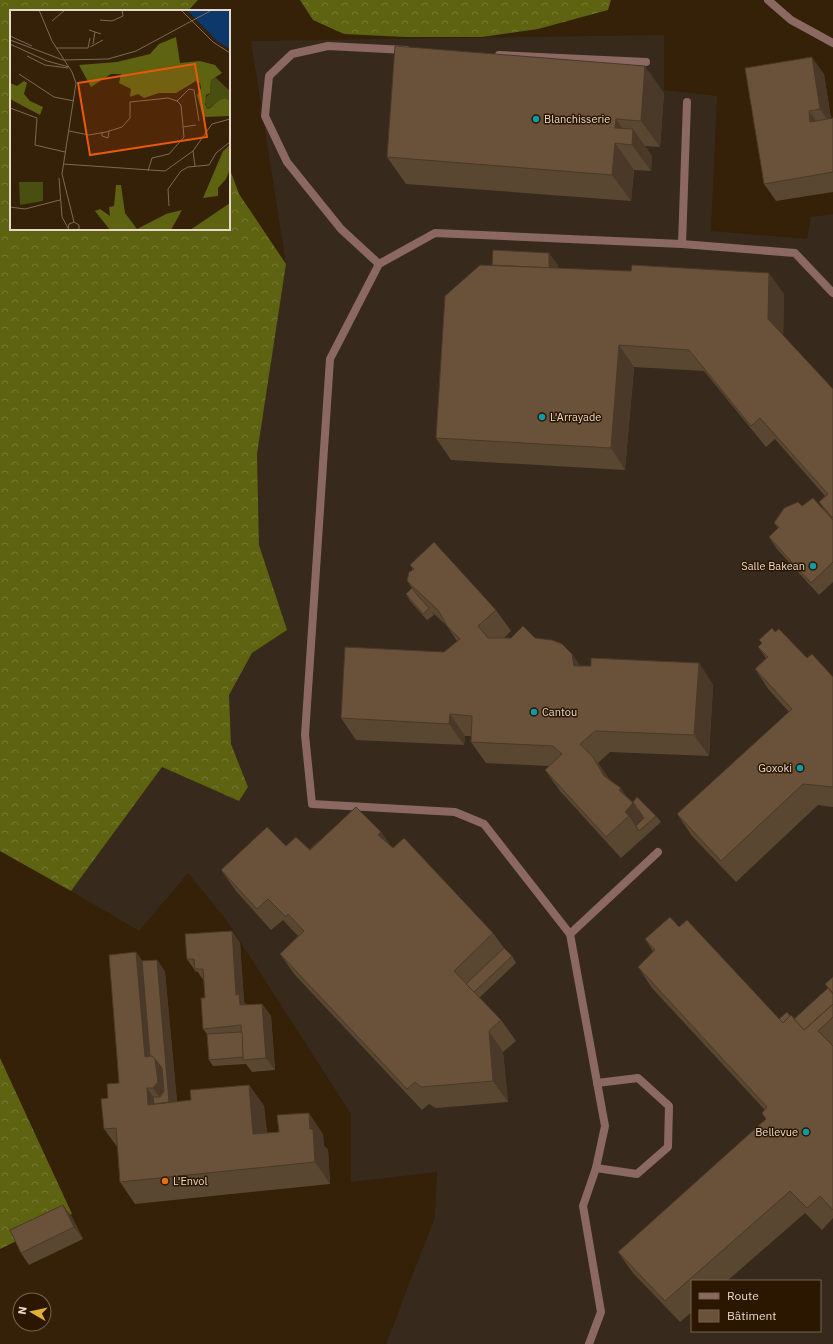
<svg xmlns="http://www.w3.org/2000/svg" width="833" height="1344" font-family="'IBM Plex Sans',sans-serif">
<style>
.medical{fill:#372a1c;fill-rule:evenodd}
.forest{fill:url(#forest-crowns)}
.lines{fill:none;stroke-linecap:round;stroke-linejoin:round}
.lane{stroke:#8b6962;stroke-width:8}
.street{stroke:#8b6962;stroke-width:8}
.wall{fill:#5a4731}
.shaded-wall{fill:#4a3928}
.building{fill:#695239;stroke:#4a3928}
.culture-dot{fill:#0f9aa8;stroke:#2b1600;stroke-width:1.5}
.food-dot{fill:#e8710a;stroke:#2b1600;stroke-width:1.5}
.labels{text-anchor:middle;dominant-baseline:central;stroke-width:3;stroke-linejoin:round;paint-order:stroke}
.poi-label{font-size:11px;fill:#e8d9cb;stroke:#2b1600;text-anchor:start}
.inset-road{fill:none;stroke:#7d6a56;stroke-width:1}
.view{fill:#e8590c;fill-opacity:0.15;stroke:#e8590c;stroke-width:2}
.inset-edge{fill:none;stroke:#e8d9cb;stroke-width:2}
</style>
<defs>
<pattern id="forest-crowns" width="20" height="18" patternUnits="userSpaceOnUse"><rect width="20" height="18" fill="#5d6311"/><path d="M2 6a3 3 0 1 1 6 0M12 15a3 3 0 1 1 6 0" fill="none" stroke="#747932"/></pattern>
</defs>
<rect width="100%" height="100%" fill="#352008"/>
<path class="medical" d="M664,35v55l53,6 -6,135 96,8 4,-22 22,-3v1130h-447l49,-127 2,-45 -86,10v-68l-124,-193 -39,-48 -49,58 -68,-40 91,-124 77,34 9,-14 -17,-43 -2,-49 23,-42 35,-23 -28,-85 -2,-91 29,-190 -35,-223zM692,1281h128v50h-128z"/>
<g class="forest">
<polygon points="0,0 198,0 188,11 11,11 11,229 229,229 229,167 239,194 286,264 257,454 259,545 287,630 252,653 229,695 231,744 248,787 239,801 162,767 71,891 0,851"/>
<polygon points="300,0 611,0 608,10 538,29 482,37 405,37 344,34 313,20"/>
<polygon points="0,1058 72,1214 0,1249"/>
</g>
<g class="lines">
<g class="lane">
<polyline points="499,55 646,62"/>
<polyline points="682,244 687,102"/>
<polyline points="379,264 341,229 287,162 265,116 269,76 292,54 328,46 406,50"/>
<polyline points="570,934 658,852"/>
<polyline points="596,1168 637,1174 668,1147 669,1106 638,1078 597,1083"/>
<polyline points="589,1344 601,1312 583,1206 596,1168 605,1126 570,934 484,824 455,812 312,804 305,735 330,359 379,264 435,233 682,244 795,253 833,293"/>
</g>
<polyline class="street" points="768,0 791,20 833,43"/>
</g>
<g class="wall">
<polygon points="824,74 831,119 833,118 833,192 776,201 764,184"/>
<polygon points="664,93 660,147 645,146 652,156 651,171 634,170 631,201 406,184 387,157"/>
<polygon points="492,265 558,265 558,268 784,294 783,336 833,389 833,582 819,595 777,549 769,537 778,528 774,523 802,506 826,512 819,502 825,496 775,439 766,447 704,371 634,367 625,470 451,460 436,438"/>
<polygon points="410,565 496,610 511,631 504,638 535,638 572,654 580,666 591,666 699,663 713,685 709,756 610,752 598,763 609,779 627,797 633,802 656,816 661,822 621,858 560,791 545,770 549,766 486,763 471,742 471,736 465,736 464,745 356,740 341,718 444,652 457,641 447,626 432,612 434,615 427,620 410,601 406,594 412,588 407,581 413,570"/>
<polygon points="775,632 807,658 833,677 833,807 818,805 736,882 692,836 677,814 789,712 769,690 755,669 766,658 758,647"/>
<polygon points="381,832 390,845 493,933 504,948 512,956 516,963 479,998 501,1020 516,1041 503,1052 508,1102 436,1108 429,1104 422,1110 295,975 280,954 298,936 283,920 271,930 236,891 221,870 286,846 309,850 320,841"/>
<polygon points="679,927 779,1019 790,1016 794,1019 828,988 825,984 833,977 833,1218 822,1230 805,1213 727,1281 692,1281 692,1312 680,1322 633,1273 618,1252 766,1119 762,1113 765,1110 652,988 638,967 653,951 645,939"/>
<polygon points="232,931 240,943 244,1002 246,1005 262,1004 271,1016 275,1070 252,1072 246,1064 213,1066 209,1060 207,1034 203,1029 205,998 204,981 197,971 196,972 187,959"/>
<polygon points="136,952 142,961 157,960 165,972 177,1102 191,1100 249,1085 264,1106 267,1133 323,1134 324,1146 328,1150 330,1184 135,1204 120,1182 118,1148 104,1129 108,1098 119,1083"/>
<polygon points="63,1205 72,1217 83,1239 29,1265 21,1253"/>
</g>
<g class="shaded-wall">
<polygon points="812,57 824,74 832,126 820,109"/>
<polygon points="645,66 664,93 660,147 641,121"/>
<polygon points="809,111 821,128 810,122"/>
<polygon points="616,119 632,142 633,129 652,156 651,171 632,145 615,128"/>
<polygon points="615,143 634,170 631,201 612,175"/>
<polygon points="549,253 558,265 557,288 548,276"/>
<polygon points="769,273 784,294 783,341 768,319"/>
<polygon points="619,345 634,367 625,470 611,448"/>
<polygon points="572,654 587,676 574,666"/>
<polygon points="699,663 713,685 709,756 694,735"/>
<polygon points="450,714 465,736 464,745 449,724"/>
<polygon points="593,757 608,778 619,797 604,776"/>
<polygon points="621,788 632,804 633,803 648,824 639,831 629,816 625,812 619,790"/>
<polygon points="381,832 395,853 378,835"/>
<polygon points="232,931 240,943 244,1002 248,1006 240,1005 236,995"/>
<polygon points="136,952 151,973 157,960 165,972 179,1124 153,1088 145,1057"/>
<polygon points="262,1004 271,1016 275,1070 266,1058"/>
<polygon points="489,1031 503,1052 508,1102 493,1081"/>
<polygon points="249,1085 264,1106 268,1155 253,1134"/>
<polygon points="147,1088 162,1109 148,1105"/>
<polygon points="309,1113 323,1134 324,1146 328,1150 330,1184 315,1162 310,1129"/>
<polygon points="63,1205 72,1217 83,1239 74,1227"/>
</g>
<g class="building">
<polygon points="395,46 645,66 641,121 616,119 615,128 633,129 632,145 615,143 612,175 387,157"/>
<polygon points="812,57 820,109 809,111 810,122 833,118 833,172 764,184 745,68"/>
<polygon points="493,250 549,253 549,268 492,265"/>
<polygon points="480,265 631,271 632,265 769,273 768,319 833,389 833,518 819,502 828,494 760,418 751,426 689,350 619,345 611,448 436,438 445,296"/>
<polygon points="813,498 833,520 833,562 811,583 769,537 779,527 774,523 784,508 798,502 802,506"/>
<polygon points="434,542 496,610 478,626 488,638 511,638 523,626 535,638 552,640 562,644 572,654 574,666 591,666 591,658 699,663 694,735 595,731 580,744 593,757 604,776 621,788 619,790 633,803 625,812 629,816 606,837 545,770 562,754 553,746 471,742 472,716 450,714 449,724 341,718 345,647 444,652 460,639 447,626 438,610 407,581 409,572 414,569 410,565"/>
<polygon points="412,588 418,596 429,608 423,614 406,594"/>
<polygon points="772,628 775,632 779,629 807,658 812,654 833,677 833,787 803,784 721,861 677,814 792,709 755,669 768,657 758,647 762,643 759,640"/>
<polygon points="637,797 656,816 639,831 636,826 644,818 633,802"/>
<polygon points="356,807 381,832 378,835 393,848 404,838 493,933 454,971 501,1020 489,1031 493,1081 421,1087 415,1082 407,1089 280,954 304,931 288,914 286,917 268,899 257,909 221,870 267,827 286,846 296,837 310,850"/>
<polygon points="320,840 320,841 310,850 309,850"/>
<polygon points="670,917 679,927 687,920 783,1023 791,1015 804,1030 833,1004 833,1017 818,1031 833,1046 833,1210 820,1196 807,1208 790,1191 665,1301 618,1252 766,1119 762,1113 767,1107 638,967 655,950 645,939"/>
<polygon points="232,931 236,995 239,994 240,1005 262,1004 266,1058 243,1060 241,1025 203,1029 201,998 205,998 203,969 195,969 194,959 187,959 185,934"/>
<polygon points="504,948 512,956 474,992 466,984"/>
<polygon points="136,952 145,1057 152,1056 155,1059 158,1082 153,1088 147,1088 148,1105 191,1100 190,1090 249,1085 253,1134 279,1132 277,1115 309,1113 310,1129 313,1129 315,1162 120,1182 116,1128 104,1129 101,1099 108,1098 107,1084 119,1083 109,955"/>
<polygon points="157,960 169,1102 154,1104 153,1097 160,1097 164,1091 162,1068 155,1059 152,1056 150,1056 142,961"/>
<polygon points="833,977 833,993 825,984"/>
<polygon points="828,988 833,994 833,1004 804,1030 794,1019"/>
<polygon points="787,1012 790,1016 783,1023 779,1019"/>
<polygon points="242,1032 243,1057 209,1060 207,1034"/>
<polygon points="63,1205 74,1227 21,1253 10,1230"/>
</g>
<g class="culture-dot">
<circle cx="536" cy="119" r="4"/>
<circle cx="542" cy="417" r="4"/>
<circle cx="813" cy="566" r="4"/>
<circle cx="534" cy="712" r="4"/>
<circle cx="800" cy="768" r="4"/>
<circle cx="806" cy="1132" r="4"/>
</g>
<circle class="food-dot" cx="165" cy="1181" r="4"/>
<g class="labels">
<g class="poi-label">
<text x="544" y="119">Blanchisserie</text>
<text x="550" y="417">L'Arrayade</text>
<text x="805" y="566" text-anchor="end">Salle Bakean</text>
<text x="542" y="712">Cantou</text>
<text x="792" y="768" text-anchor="end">Goxoki</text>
<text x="798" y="1132" text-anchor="end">Bellevue</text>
<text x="173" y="1181">L'Envol</text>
</g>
</g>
<g transform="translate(10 10)">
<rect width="220" height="220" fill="#352008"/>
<path d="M205,67l15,14v10l-4,-3 -19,11 -3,-10 6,-6 1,-13zM9,172h24v19l-23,4z" fill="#494e11"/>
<path d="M166,27l4,26 20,-2 15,4 7,8 -11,7 -1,13 -4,2 -1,9 2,5 3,-1 10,-8 6,-2 4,3v15l-27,1 -6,-22 4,-7 -1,-5 -4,-2 -20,12h-17l-15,5 -6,-4 -8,3 1,-8 -12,-6 2,-9h-10l-20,13 -12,-22 38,-3 33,-8 9,-10zM14,71l3,2 -3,11 6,7 13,6 -3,8 -30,-16v-16l7,3zM220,135v24l-4,10 -8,9v8l-15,2 20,-47zM106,175h5l4,28 12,16 29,-15 16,-4 -11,20h-61l-15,-19 5,-2 10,7 -1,-9 5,-1zM220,193v27h-40z" fill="#5d6311"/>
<path d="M177,0h43v39l-13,-8z" fill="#0c386b"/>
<path class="inset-road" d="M29,0l13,31 20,31 4,11 -14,91 12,48M171,0l32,32 17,11M90,10l12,1 11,-5 -1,-6M42,11l13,-11M79,20l12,4M0,26l22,10M0,30l53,20 45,-1 28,-8 76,-41M0,34l37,17 22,6M83,34l2,-12M80,37l13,-7M46,38h32l2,-10M17,46l18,9 23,3M9,64l35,23 20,4M167,91l12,-12 5,1 5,31M0,98l27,10 -2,27 30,7M173,117l13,-2M59,121l20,4 17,-3 16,-5 8,-9v-16l38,-4 9,3 4,4 3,32 -15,17 -17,4 -4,13M92,122v4l6,2 1,-7M183,141l2,15M53,154l102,7 28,-20 19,-27 18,-5M49,168l3,39 6,11M159,196l-1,-17 13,-18 7,-4 21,-2 7,-12 14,-11M0,197l15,2 35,-9M58,220l1,-6 5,-2 5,3v5"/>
<path class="view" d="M185,54l12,73 -117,18 -12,-72z"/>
<rect width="220" height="220" class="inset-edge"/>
</g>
<rect x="691" y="1280" width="130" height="52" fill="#2b1600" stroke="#776451"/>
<rect x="699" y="1293" width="20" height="6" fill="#8b6962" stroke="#776451"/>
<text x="727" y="1300" font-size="12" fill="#e8d9cb">Route</text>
<rect x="699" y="1310" width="20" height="12" fill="#695239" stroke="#776451"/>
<text x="727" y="1320" font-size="12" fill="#e8d9cb">Bâtiment</text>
<g transform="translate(32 1312) rotate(279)"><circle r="19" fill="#2b1600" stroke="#776451"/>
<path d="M0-3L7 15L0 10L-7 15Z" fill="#e2af34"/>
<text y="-6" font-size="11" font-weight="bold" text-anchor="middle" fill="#e8d9cb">N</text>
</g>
</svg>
